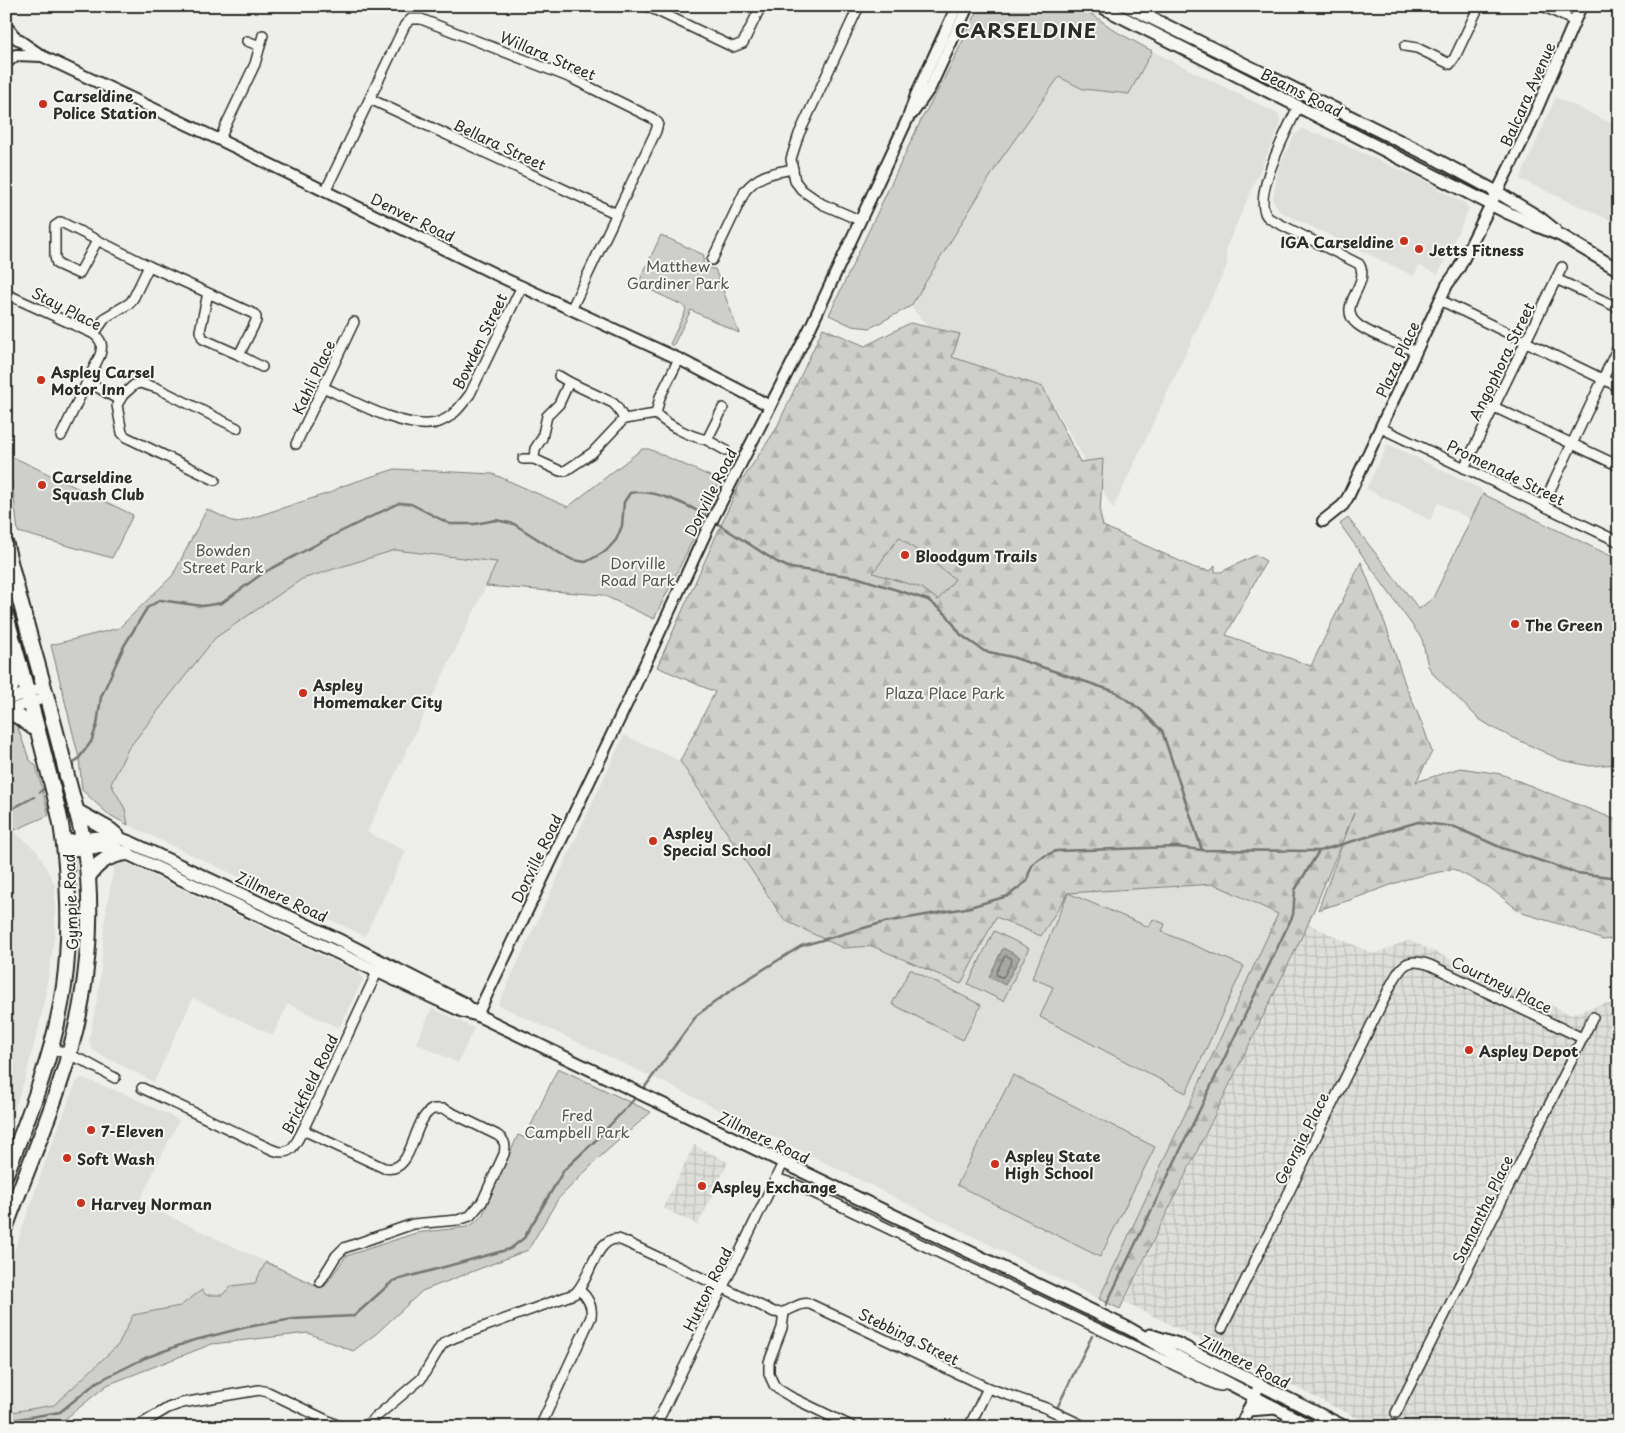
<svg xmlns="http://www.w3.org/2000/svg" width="1625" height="1433" font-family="'Playpen Sans',sans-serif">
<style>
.built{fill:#dededb}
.industrial{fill:url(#industrial-grid)}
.forest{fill:url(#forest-firs);stroke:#7c7c7a}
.park{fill:#cececa;stroke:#7c7c7a}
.water{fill:url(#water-ripples);stroke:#757573}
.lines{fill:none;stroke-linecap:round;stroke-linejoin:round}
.shore{stroke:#5c5c5b;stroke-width:1}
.stream{stroke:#757573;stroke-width:2.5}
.minor-casing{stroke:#2b2b2b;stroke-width:12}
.tertiary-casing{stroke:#2b2b2b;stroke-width:14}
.secondary-casing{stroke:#2b2b2b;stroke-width:15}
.trunk-casing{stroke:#2b2b2b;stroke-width:18}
.minor{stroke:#f6f6f2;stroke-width:9}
.tertiary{stroke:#f6f6f2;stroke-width:10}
.secondary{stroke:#f6f6f2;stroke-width:11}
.trunk{stroke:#f6f6f2;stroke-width:14}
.poi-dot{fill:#c8321e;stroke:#f6f6f2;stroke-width:2}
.labels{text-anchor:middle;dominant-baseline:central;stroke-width:4;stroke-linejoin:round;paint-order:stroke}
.street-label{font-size:15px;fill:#2b2b2b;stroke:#f6f6f2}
.poi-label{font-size:15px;font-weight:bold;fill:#2b2b2b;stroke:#f6f6f2;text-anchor:start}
.park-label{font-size:15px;fill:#545453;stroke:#f6f6f2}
.district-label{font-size:20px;font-weight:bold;letter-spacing:1px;fill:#2b2b2b;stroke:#f6f6f2}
</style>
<defs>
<pattern id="industrial-grid" width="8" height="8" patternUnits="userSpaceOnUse" patternTransform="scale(1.25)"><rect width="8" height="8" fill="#dededb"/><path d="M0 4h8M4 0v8" fill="none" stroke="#bfbfbc"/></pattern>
<pattern id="forest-firs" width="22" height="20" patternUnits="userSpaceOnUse" patternTransform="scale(1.25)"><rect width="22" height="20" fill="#cececa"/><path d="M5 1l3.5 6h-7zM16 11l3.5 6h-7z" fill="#b1b1ae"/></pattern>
<pattern id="water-ripples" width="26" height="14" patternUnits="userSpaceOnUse" patternTransform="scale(1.25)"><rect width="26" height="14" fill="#a6a6a3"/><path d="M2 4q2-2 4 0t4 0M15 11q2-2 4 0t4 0" fill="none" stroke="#878785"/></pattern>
</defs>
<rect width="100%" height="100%" fill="#eeeeea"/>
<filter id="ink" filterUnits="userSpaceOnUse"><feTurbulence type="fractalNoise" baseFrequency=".02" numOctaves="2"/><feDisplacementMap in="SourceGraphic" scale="10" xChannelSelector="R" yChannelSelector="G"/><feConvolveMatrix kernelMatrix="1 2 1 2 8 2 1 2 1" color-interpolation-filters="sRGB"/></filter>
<g filter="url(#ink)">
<g class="built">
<polygon points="1152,51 1278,114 1280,118 1280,125 1226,248 1227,265 1113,509 1043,387 952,357 911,306 1001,159 1059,77 1083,89 1129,94"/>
<polygon points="1556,97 1619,127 1619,227 1612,221 1520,179"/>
<polygon points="1303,129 1314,134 1318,133 1434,185 1439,190 1465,203 1469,209 1438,274 1419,266 1414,276 1279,211 1273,200 1278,169 1294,135"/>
<polygon points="1388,444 1481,489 1483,494 1471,519 1438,503 1430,520 1366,489"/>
<polygon points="395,550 498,562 367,832 406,851 365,936 128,825 125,809 111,784 128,749 215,638 302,579"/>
<polygon points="624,735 680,761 784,920 843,948 872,946 961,983 996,917 1041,936 1068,893 1214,884 1278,914 1099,1299 665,1083 498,1005"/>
<polygon points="14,831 38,852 55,885 55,934 42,1014 25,1079 6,1132 6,834"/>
<polygon points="121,861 359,973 363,979 339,1028 288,1004 273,1035 193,998 154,1082 94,1051 90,1045 89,1039 99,990 105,918 114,866"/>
<polygon points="432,1008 474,1028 458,1063 416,1043"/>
<polygon points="82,1078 125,1094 179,1120 139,1202 266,1262 255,1283 231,1286 222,1295 206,1295 202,1290 180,1306 133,1315 118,1345 54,1405 6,1413 6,1282 9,1266 47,1157 76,1082"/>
</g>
<g class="industrial">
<polygon points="1308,924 1374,954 1409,940 1570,1014 1607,1003 1619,1008 1619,1427 1375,1427 1125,1302"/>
<polygon points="694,1145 728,1162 698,1225 663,1208"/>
</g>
<polygon class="forest" points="910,323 960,334 952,357 1043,387 1080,462 1103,459 1100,514 1103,526 1195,568 1211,571 1215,565 1215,572 1221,572 1256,555 1266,561 1226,635 1311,666 1361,562 1386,626 1405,684 1423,726 1432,752 1416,782 1460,768 1501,774 1619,821 1619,938 1603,940 1566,926 1522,913 1489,887 1453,869 1407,879 1350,900 1318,910 1354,813 1308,924 1120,1309 1099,1299 1278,914 1214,884 1068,893 1041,936 996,917 961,984 872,946 843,948 784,920 680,761 715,692 657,667 739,485 776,429 823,328 865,346"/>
<g class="park">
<polygon points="980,6 1074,6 1093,15 1117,32 1152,51 1129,94 1083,89 1059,77 1001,159 911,306 870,328 852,326 829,315 922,118 940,87"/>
<path d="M661,235l43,20 -1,8c4,5 6,6 12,6l24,64 -48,-23 -18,36 -3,-2 16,-34 -2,-4 -46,-22z"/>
<path d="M642,449h7l72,32c-8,11 -10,22 -16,34l-51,104 -51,-24 -117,-9 11,-24 -102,-12 -93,29 -87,59 -87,111 -17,35 14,25 3,16 -20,-11 -26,-24 -3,-32 -28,-113 68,-17 54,-53 34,-66 29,14 96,-31 10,-6 53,-17 98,5 75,33z"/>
<polygon points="9,455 133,515 112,558 18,532"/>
<polygon points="1483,494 1619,560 1619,764 1590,766 1561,760 1495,729 1479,719 1434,675 1428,666 1422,639 1340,524 1348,518 1419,609 1433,598"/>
<polygon points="899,537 955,579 938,600 922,588 873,573"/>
<polygon points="6,720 14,723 18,728 29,759 36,766 49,815 6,834"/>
<polygon points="1068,893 1149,927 1153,919 1165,924 1162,932 1244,966 1186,1093 1040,1017 1053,987 1032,978"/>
<polygon points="994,931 1029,948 1003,1001 968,984"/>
<polygon points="910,969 981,1005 963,1040 892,1004"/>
<polygon points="558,1068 651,1112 602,1155 558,1199 528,1250 422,1291 377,1333 353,1351 308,1333 212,1344 107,1385 64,1420 6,1427 6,1413 54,1405 118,1345 133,1315 180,1306 202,1290 206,1295 222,1295 231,1286 255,1283 266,1262 319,1287 325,1286 346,1256 416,1233 467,1227 476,1222 483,1214 518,1135 525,1138"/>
<polygon points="1013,1075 1155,1147 1100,1257 957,1185"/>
</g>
<polygon class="water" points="1003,948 1020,957 1005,985 989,977"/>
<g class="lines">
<polygon class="shore" points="1007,956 1011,958 1012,960 1004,976 1001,977 997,975 996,973 1004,957"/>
<g class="stream">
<polyline points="715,522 777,562 790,568 856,577 928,600 947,615 961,635 984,651 1012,657 1116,692 1141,710 1162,731 1202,850"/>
<path d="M70,767l9,-9 12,-16 6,-17 4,-28 23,-51 23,-38 13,-8 42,6 20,-3 41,-30 71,-38 65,-32 12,1 39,20h25l21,-4 18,4 47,30 12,6 13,2 20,-11 10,-11 6,-14 2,-24 6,-9c24,-5 61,13 81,26"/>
<polyline points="40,792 48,785"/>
<polyline points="6,812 34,797"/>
<path d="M642,1091l55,-76 43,-31 61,-38 84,-24 81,-14 42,-12 19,-15c4,-21 10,-22 29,-30l120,-4 26,3 117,1 99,-29 37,5 47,21 75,25 42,5"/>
<polyline points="1106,1305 1293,915 1295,890 1319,851"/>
<polyline points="1058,1406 1092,1336"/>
<polyline points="6,1421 60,1412 97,1382 145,1358 191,1341 247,1327 293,1319 354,1316 393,1281 510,1249 524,1238 564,1170 596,1140 638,1095"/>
<polyline points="1048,1427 1051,1420"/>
</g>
<defs>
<g id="minor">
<polyline points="647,6 733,47 743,43 761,6"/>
<polyline points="1543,6 1574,21"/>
<polyline points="247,41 260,46 263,35"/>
<polyline points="1405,46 1417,48 1450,64 1455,57 1479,6"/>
<polyline points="370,99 617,214"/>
<path d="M1298,107c-9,19 -51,97 -28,112l89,45c13,20 -24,42 -2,60 11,10 44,21 59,28"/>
<polyline points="220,140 225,127 255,64 260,46"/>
<polyline points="325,192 405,25 411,19 421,19 571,78 652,118 658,123 656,131 571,310"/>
<polyline points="859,220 822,204 802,190 795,181 791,159 799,134 859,6"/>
<polyline points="97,241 79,274 57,264 55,257 55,226 61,222 149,266 254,314 256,317 256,321 239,355 203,339 200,331 208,293"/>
<path d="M712,260l33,-69c14,-17 28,-18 48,-22"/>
<polyline points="1556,279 1619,308"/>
<path d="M6,294l88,40c8,7 9,11 6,21l-39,81"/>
<polyline points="1440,300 1619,387"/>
<polyline points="94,334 106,317 130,303 134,297 149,266"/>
<polyline points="239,355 262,367"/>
<polyline points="559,376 569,382 613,403 617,407 624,419"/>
<polyline points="87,381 119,400"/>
<polyline points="569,382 559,404 547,416 542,438 535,449 534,459 560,471 565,471 592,453 624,419 656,414 660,397 679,359"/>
<path d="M323,387c28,13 86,46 116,35 14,-5 22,-16 31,-28l52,-108"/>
<polyline points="1494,407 1619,466"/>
<path d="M656,414c13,12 33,22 51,26l16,-32"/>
<polyline points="1381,428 1619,542"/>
<polyline points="707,440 725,450"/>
<polyline points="296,444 354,322"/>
<polyline points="523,459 534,459"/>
<polyline points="1464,468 1562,267"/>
<polyline points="215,480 126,437 122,433 117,405 123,395 134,385 140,383 157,388 237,428"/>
<polyline points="1543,505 1619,345"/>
<polyline points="52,1048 84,1061 115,1078"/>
<path d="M142,1088l131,62c19,7 22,-6 30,-20l77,-164"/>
<path d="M303,1130l81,38c31,7 27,-49 49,-59h11l53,26c8,5 9,10 7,19l-22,48 -12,14 -12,4 -45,4 -69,24 -8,8 -16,26"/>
<polyline points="776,1178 799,1186 1216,1385 1221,1386 1230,1383"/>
<polyline points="784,1313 782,1328 769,1362 769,1374 774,1385 778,1389 791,1397 853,1427"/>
<path d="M1222,1328l169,-343c11,-20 15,-28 39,-20l152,73"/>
<polyline points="1396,1413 1593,1017"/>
<polyline points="136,1427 168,1408 182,1403 259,1390 268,1392 341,1427"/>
<path d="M364,1427l57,-48 20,-33 4,-4 11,-5 118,-43c15,-10 21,-56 43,-55 5,1 11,4 15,6l142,67c16,3 22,-11 36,-8l178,84 58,20 40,19"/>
<path d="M540,1427l51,-110c2,-11 -4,-21 -12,-27"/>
<polyline points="655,1427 783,1163"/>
<polyline points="969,1427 988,1388"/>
</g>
<g id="tertiary">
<polyline points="6,26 16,38 42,56 220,140 503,278 679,359 770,406"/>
<polyline points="6,63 16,55 41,56"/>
<polyline points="912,114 930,88 968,6"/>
<polyline points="1323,521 1343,505 1348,497 1447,285 1459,268 1527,132 1581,6"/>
<polyline points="6,700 44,687"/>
<polyline points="6,711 47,697"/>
<polyline points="477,1015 628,701 706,532 811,326 908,118 916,95 957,6"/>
<polyline points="1240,1427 1260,1384"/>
</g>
<g id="secondary">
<polyline points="1100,6 1508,213 1535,225 1562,236 1619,270"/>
<polyline points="1127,6 1432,157 1497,192 1540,218 1555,230"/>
<path d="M63,842c23,-4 45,-9 67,0l207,97 128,65 9,8"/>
<polyline points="64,851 108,846 115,848 436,999 462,1011 477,1015 1130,1329 1173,1354 1312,1427"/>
<polyline points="1150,1335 1178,1344 1345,1427"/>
<polyline points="1248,1410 1276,1408"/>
</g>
<g id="trunk">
<path d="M6,545c18,78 43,153 61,231 6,24 14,48 18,73 7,51 5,104 -4,155 -14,76 -48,149 -75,222"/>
<path d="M6,615c13,48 27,95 39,143 5,21 12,44 16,66 8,50 10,112 3,162 -9,65 -34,127 -58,188"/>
<polyline points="6,700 20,665"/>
<polyline points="6,711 19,717 38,731"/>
<polyline points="76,811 110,830 118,837"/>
<path d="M88,877c10,-15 21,-22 39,-24"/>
</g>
</defs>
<use href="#minor" class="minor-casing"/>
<use href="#tertiary" class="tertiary-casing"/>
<use href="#secondary" class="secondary-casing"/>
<use href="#trunk" class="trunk-casing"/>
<use href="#minor" class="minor"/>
<use href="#tertiary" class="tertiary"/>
<use href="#secondary" class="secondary"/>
<use href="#trunk" class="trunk"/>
</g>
</g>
<g class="poi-dot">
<circle cx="43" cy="104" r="5"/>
<circle cx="1404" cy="241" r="5"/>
<circle cx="1419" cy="249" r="5"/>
<circle cx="41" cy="380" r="5"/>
<circle cx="42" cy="485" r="5"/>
<circle cx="905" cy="555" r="5"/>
<circle cx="1515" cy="624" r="5"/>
<circle cx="303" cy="693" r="5"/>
<circle cx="653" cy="841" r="5"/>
<circle cx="1469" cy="1050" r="5"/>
<circle cx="91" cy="1130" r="5"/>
<circle cx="67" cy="1158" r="5"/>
<circle cx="995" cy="1164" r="5"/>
<circle cx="702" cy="1186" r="5"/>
<circle cx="81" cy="1203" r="5"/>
</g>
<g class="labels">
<g class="street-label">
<text transform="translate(548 55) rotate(23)">Willara Street</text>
<text transform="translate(1302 92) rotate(27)">Beams Road</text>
<text transform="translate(1527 94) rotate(-66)">Balcara Avenue</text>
<text transform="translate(500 144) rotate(25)">Bellara Street</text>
<text transform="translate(413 217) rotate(26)">Denver Road</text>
<text transform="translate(67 308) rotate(27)">Stay Place</text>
<text transform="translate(479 341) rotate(-64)">Bowden Street</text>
<text transform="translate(1397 359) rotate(-65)">Plaza Place</text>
<text transform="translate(1501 361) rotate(-64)">Angophora Street</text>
<text transform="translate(313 377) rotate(-65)">Kahli Place</text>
<text transform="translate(1506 472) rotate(26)">Promenade Street</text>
<text transform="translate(710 492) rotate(-63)">Dorville Road</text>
<text transform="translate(536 858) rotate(-64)">Dorville Road</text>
<text transform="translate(282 896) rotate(25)">Zillmere Road</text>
<text transform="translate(70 902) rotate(-92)">Gympie Road</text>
<text transform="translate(1502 984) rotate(26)">Courtney Place</text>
<text transform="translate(309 1084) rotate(-64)">Brickfield Road</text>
<text transform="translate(764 1137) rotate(26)">Zillmere Road</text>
<text transform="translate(1301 1138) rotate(-63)">Georgia Place</text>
<text transform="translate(1482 1209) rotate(-64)">Samantha Place</text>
<text transform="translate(707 1289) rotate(-64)">Hutton Road</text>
<text transform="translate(909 1336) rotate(26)">Stebbing Street</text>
<text transform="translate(1245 1361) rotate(27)">Zillmere Road</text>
</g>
<g class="poi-label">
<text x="53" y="95">Carseldine<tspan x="53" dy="17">Police Station</tspan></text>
<text x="1394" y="241" text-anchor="end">IGA Carseldine</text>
<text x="1429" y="249">Jetts Fitness</text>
<text x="51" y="371">Aspley Carsel<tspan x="51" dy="17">Motor Inn</tspan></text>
<text x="52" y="476">Carseldine<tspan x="52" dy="17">Squash Club</tspan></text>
<text x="915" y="555">Bloodgum Trails</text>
<text x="1525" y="624">The Green</text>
<text x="313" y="684">Aspley<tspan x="313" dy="17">Homemaker City</tspan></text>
<text x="663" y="832">Aspley<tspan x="663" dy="17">Special School</tspan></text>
<text x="1479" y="1050">Aspley Depot</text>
<text x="101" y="1130">7-Eleven</text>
<text x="1005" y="1155">Aspley State<tspan x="1005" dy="17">High School</tspan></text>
<text x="77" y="1158">Soft Wash</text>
<text x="712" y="1186">Aspley Exchange</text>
<text x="91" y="1203">Harvey Norman</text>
</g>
<g class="park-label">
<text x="678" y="265">Matthew<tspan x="678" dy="17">Gardiner Park</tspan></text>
<text x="223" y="549">Bowden<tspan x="223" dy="17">Street Park</tspan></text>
<text x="638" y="562">Dorville<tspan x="638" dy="17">Road Park</tspan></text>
<text x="945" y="692">Plaza Place Park</text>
<text x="577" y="1114">Fred<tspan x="577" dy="17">Campbell Park</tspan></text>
</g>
<g class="district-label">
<text x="1026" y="30">CARSELDINE</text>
</g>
</g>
<rect width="1625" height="1433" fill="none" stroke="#f6f6f2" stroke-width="25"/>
<rect x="12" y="12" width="1600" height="1408" fill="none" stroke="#2b2b2b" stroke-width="2" filter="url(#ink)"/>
</svg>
